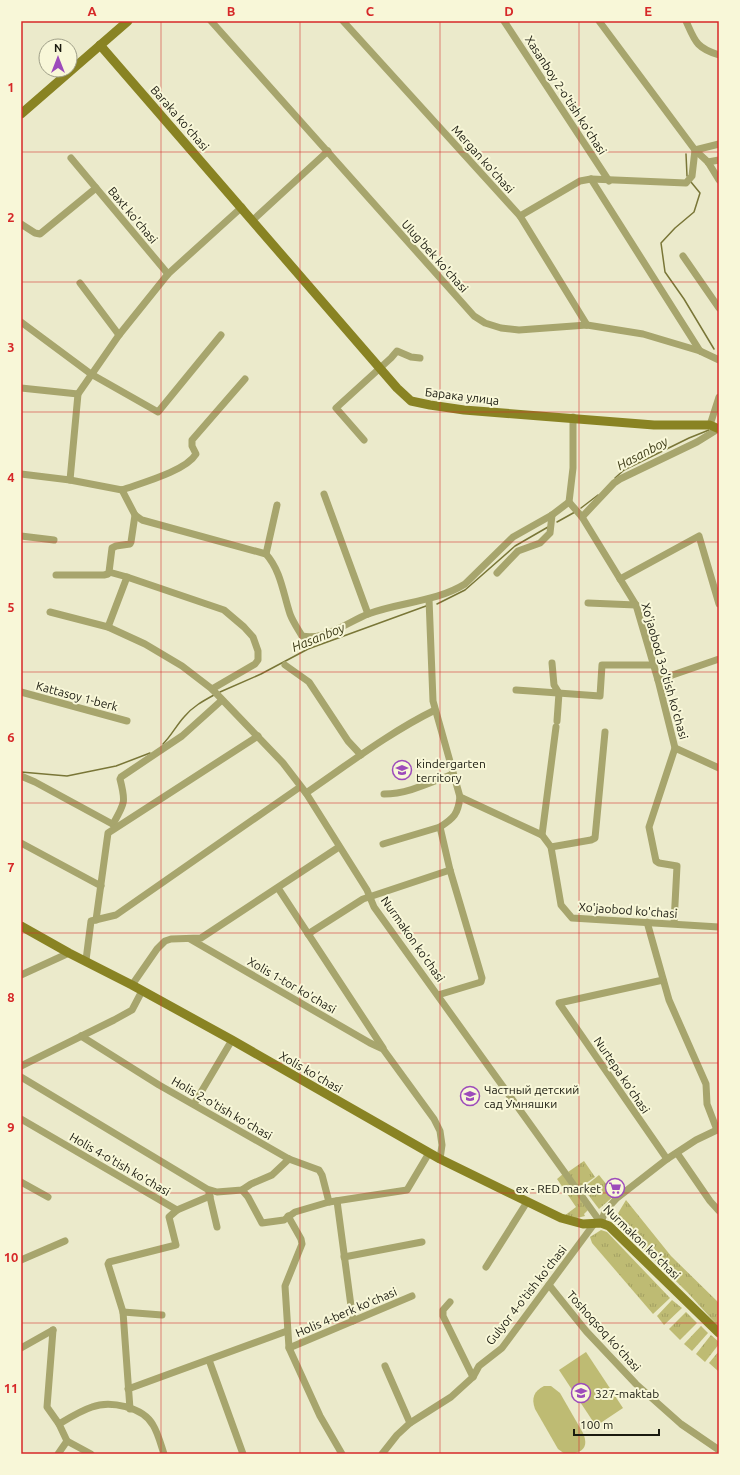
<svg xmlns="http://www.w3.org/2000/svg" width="740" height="1475" font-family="Ubuntu,sans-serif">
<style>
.grass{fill:url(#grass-tufts)}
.pitch{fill:#bebb73}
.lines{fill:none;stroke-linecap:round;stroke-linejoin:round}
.stream{stroke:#797637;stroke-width:1.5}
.street{stroke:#a7a56d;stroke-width:7}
.secondary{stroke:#898323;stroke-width:9}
.grid{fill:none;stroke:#d62828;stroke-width:1;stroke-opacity:0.55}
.labels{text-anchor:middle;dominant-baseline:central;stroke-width:4;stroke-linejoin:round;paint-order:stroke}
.street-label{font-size:12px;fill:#1a1a0f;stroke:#f8f7d8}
.poi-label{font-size:12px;fill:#1a1a0f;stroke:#f8f7d8;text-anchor:start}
.water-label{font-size:13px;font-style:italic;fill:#3e3c17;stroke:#f8f7d8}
.neatline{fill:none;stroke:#d62828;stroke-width:1.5}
.grid-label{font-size:13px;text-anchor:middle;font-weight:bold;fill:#d62828}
</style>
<defs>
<pattern id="grass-tufts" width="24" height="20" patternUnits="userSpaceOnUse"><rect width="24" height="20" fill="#bebb73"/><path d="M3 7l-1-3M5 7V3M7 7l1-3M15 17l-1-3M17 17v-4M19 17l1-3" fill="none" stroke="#a3a062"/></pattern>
</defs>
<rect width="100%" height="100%" fill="#ebeacb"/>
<g class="grass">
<polygon points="584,1161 595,1177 579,1188 568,1172"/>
<polygon points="563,1174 588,1210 584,1214 585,1216 573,1219 564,1216 576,1207 557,1179"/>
<polygon points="599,1175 615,1195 599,1209 583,1188"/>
<polygon points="626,1200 671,1256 719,1303 719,1327 688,1293 614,1220"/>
<polygon points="601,1230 607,1232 670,1298 653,1314 592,1243 590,1237"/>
<polygon points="672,1300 682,1308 664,1325 657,1316"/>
<polygon points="686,1312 697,1323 680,1340 669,1329"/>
<polygon points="701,1326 708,1333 692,1351 684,1344"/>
<polygon points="711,1335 719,1342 719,1344 705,1362 696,1354"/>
<polygon points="719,1351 719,1370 718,1371 709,1363"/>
</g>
<g class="pitch">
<polygon points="586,1352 623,1408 596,1426 559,1370"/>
<path d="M544,1386h7l9,7 23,40c7,16 -3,21 -18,21l-7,-5 -23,-40c-4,-11 -1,-18 9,-23z"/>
</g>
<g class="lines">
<g class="stream">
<polyline points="686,154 687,176"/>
<polyline points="691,182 700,193 694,212 675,228 661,243 665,272 684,299 714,349"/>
<polyline points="615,478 624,470 689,438 709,430"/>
<polyline points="581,508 598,495"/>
<polyline points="557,522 575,512"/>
<polyline points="437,604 465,590 515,546 548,527"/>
<polyline points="220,692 261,674 308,649 426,606"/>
<path d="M163,744c8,-8 13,-18 21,-27 8,-10 19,-16 30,-22"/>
<polyline points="21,772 67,776 116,766 150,753"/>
</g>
<g class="street">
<polyline points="211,21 474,316 485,323 501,328 519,330 587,325 643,334 700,351 719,360"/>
<polyline points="343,21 520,216 587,325"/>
<polyline points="504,21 609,181"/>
<polyline points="599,21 695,150 708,162 719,180"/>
<path d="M686,21c9,20 10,27 33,34"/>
<polyline points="695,150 719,144"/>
<polyline points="71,158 168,274"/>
<polyline points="708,162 719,160"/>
<polyline points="591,179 700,351"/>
<polyline points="520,216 580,181 591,179 686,183 692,176 695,150"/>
<polyline points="253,220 328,151"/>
<polyline points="21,224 35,233 40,234 96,188"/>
<polyline points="683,256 719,308"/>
<polyline points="80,283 119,335"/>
<polyline points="21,322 91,374 158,412 221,335"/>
<polyline points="21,388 78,394"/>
<polyline points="710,425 719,397"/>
<polyline points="364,440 336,408 391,358 397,351 411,357 420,358"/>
<polyline points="21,474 70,480 122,490"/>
<polyline points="70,480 78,394 119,335 168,274 242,207"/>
<path d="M122,490l13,25 7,5 124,34c15,17 17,39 24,60 3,8 8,15 12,22 22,5 46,-14 66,-22 32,-12 68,-12 97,-30l48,-47 39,-22 17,-13 4,-34v-51"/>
<path d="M122,490c19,-7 64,-19 74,-36l-4,-8v-6l53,-61"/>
<polyline points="324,494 368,614"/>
<polyline points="569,502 582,517 636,605 658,680 675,748 649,827 656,861 659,863 677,866 674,923"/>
<polyline points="582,517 614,483 620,479 697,442 718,429"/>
<polyline points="21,536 54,540"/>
<polyline points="266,554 277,505"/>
<polyline points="497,573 518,551 540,543 550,533 552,515"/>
<polyline points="56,575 104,575 108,574 109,572"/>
<polyline points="127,577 224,610 244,627 253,637 258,651 258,660 255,664 212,689"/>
<polyline points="620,579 699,536 719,604"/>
<path d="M429,599l4,102 27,96c-2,17 -6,21 -20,30l10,43 32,108 -1,4 -43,13"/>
<polyline points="588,603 636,605"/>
<polyline points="50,612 108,627 145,644 182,666 212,689 283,763 306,793 367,890 374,907 601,1223"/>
<polyline points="108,627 127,577 109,572 112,548 116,546 130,544 131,542 135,515"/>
<polyline points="552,663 554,685 559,693 557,721"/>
<polyline points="285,665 309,682 348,741 361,755"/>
<polyline points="658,680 719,659"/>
<polyline points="516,690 600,696 602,665 654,665"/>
<polyline points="21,692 127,721"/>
<polyline points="675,748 719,768"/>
<polyline points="21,776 35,782 116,826"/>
<path d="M306,793c41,-28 84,-61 129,-83"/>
<path d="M384,794c24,0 47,-12 69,-20"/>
<polyline points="460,797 542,835 551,847 561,905 572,918 719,927"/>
<path d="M113,824c12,-21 13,-22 7,-45l1,-2 61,-41 40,-36"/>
<polyline points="542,835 556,727"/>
<polyline points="21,843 101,886"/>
<polyline points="383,844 440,827"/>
<polyline points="551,847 591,840 595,838 605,732"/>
<polyline points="278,888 383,1048"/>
<polyline points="96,920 108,833 258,736"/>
<polyline points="647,922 669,1000 706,1084 707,1104 717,1130"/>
<polyline points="308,934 363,899 450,870"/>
<polyline points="190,939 370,1043 383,1049 434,1119 440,1131 442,1145 440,1159"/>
<polyline points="86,960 91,921 116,915 300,787"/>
<polyline points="21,975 69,953"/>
<polyline points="663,980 559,1003 667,1159"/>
<polyline points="132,985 157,949 165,941 171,939 201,938 339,847"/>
<polyline points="81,1036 159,1085 289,1159 319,1170 322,1175 329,1202"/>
<polyline points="21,1066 114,1020 132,1010 142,991"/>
<polyline points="21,1077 207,1189 217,1192 242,1190 251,1184 272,1175 289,1159"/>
<polyline points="194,1104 232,1040"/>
<polyline points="21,1119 177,1210 210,1196"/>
<polyline points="677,1153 710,1201 719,1211"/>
<polyline points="21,1182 48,1197"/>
<polyline points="242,1190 248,1197 262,1223 284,1220 295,1212 329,1202 407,1190 429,1153"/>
<polyline points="209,1193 217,1227"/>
<polyline points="337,1201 353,1321"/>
<polyline points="288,1216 301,1239 302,1244 285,1286 289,1348 320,1416 342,1454"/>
<polyline points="601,1223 605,1211 617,1198 667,1159 696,1140 719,1129"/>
<polyline points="344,1257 422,1242"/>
<polyline points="21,1260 65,1241"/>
<polyline points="486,1267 527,1202"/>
<polyline points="549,1285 586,1331 636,1384 681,1424 719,1450"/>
<polyline points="450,1302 443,1310 443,1316 473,1377"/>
<polyline points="123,1312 162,1315"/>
<polyline points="53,1330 47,1407 59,1424 67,1441 58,1454"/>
<polyline points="21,1348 53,1330"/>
<polyline points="289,1348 412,1296"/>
<polyline points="209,1360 243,1454"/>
<polyline points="385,1366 410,1423"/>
<polyline points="128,1389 287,1331"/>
<polyline points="130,1409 123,1312 108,1264 109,1262 176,1245 169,1217 177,1210"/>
<path d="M59,1424c10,-6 21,-13 33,-17 18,-7 51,0 61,18 5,8 8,20 11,29"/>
<polyline points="67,1441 91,1454"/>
<polyline points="382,1454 397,1435 410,1423 451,1397 473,1377 479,1366 502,1348 594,1224"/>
</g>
<g class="secondary">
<polyline points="100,45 397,388 411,401 430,405 464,410 654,425 710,425 719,429"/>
<polyline points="21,114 128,21"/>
<polyline points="21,926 69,953 132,985 232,1040 440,1159 561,1218 583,1224 601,1223 609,1226 719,1333"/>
</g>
</g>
<path class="grid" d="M161,21v1433M300,21v1433M440,21v1433M579,21v1433M21,152h698M21,282h698M21,412h698M21,542h698M21,672h698M21,803h698M21,933h698M21,1063h698M21,1193h698M21,1323h698"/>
<defs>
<symbol id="school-ring" viewBox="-11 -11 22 22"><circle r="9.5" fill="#f8f7d8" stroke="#9d4bbb" stroke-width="1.5"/><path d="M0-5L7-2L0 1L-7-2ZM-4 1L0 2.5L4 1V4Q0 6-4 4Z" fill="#9d4bbb"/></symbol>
<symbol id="supermarket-ring" viewBox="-11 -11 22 22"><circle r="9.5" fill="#f8f7d8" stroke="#9d4bbb" stroke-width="1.5"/><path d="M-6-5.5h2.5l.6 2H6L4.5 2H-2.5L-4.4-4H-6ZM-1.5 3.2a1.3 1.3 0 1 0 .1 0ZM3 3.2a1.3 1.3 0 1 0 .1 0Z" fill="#9d4bbb"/></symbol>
</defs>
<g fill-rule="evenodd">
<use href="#school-ring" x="391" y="759" width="22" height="22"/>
<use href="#school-ring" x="459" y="1085" width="22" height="22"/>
<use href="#supermarket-ring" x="604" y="1177" width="22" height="22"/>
<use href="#school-ring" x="570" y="1382" width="22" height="22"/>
</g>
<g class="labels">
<g class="street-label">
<text transform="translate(566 95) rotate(57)">Xasanboy 2-o'tish ko'chasi</text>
<text transform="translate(180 118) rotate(49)">Baraka ko'chasi</text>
<text transform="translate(483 159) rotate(48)">Mergan ko'chasi</text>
<text transform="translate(133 215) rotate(50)">Baxt ko'chasi</text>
<text transform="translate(435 256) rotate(48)">Ulug'bek ko'chasi</text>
<text transform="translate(462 396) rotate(7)">Барака улица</text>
<text transform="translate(665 671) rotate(74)">Xo'jaobod 3-o'tish ko'chasi</text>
<text transform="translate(77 696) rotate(15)">Kattasoy 1-berk</text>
<text transform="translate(628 910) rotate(4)">Xo'jaobod ko'chasi</text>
<text transform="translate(413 939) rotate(55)">Nurmakon ko'chasi</text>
<text transform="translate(292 985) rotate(30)">Xolis 1-tor ko'chasi</text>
<text transform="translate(311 1072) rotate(30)">Xolis ko'chasi</text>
<text transform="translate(622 1075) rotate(56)">Nurtepa ko'chasi</text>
<text transform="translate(222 1108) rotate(30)">Holis 2-o'tish ko'chasi</text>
<text transform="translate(120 1164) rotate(30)">Holis 4-o'tish ko'chasi</text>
<text transform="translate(642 1242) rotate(44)">Nurmakon ko'chasi</text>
<text transform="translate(526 1295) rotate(-52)">Gulyor 4-o'tish ko'chasi</text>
<text transform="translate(346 1312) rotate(-23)">Holis 4-berk ko'chasi</text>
<text transform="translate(604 1331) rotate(48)">Toshoqsoq ko'chasi</text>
</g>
<g class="poi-label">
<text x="416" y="763">kindergarten<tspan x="416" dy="14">territory</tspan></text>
<text x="484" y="1089">Частный детский<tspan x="484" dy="14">сад Умняшки</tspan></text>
<text x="601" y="1188" text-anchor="end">ex - RED market</text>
<text x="595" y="1393">327-maktab</text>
</g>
<g class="water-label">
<text transform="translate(642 453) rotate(-28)">Hasanboy</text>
<text transform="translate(318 637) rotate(-22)">Hasanboy</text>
</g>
</g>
<rect width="740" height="1475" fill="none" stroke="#f8f7d8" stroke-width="44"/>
<g transform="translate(58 58)"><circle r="19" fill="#f8f7d8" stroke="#9f9f88"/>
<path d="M0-3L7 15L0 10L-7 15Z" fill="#9d4bbb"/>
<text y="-6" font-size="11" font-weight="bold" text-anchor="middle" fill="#1a1a0f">N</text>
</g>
<path d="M574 1429v6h85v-6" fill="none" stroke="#1a1a0f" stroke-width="2"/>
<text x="580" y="1429" font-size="12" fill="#1a1a0f" stroke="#f8f7d8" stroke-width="3" paint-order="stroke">100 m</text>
<rect x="22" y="22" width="696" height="1431" class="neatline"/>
<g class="grid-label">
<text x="92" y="16">A</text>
<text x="231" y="16">B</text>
<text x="370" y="16">C</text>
<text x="509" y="16">D</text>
<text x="648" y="16">E</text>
<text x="11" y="92">1</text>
<text x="11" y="222">2</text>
<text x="11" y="352">3</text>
<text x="11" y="482">4</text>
<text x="11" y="612">5</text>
<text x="11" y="742">6</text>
<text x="11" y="872">7</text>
<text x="11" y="1002">8</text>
<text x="11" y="1132">9</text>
<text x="11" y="1262">10</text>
<text x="11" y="1393">11</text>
</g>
</svg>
